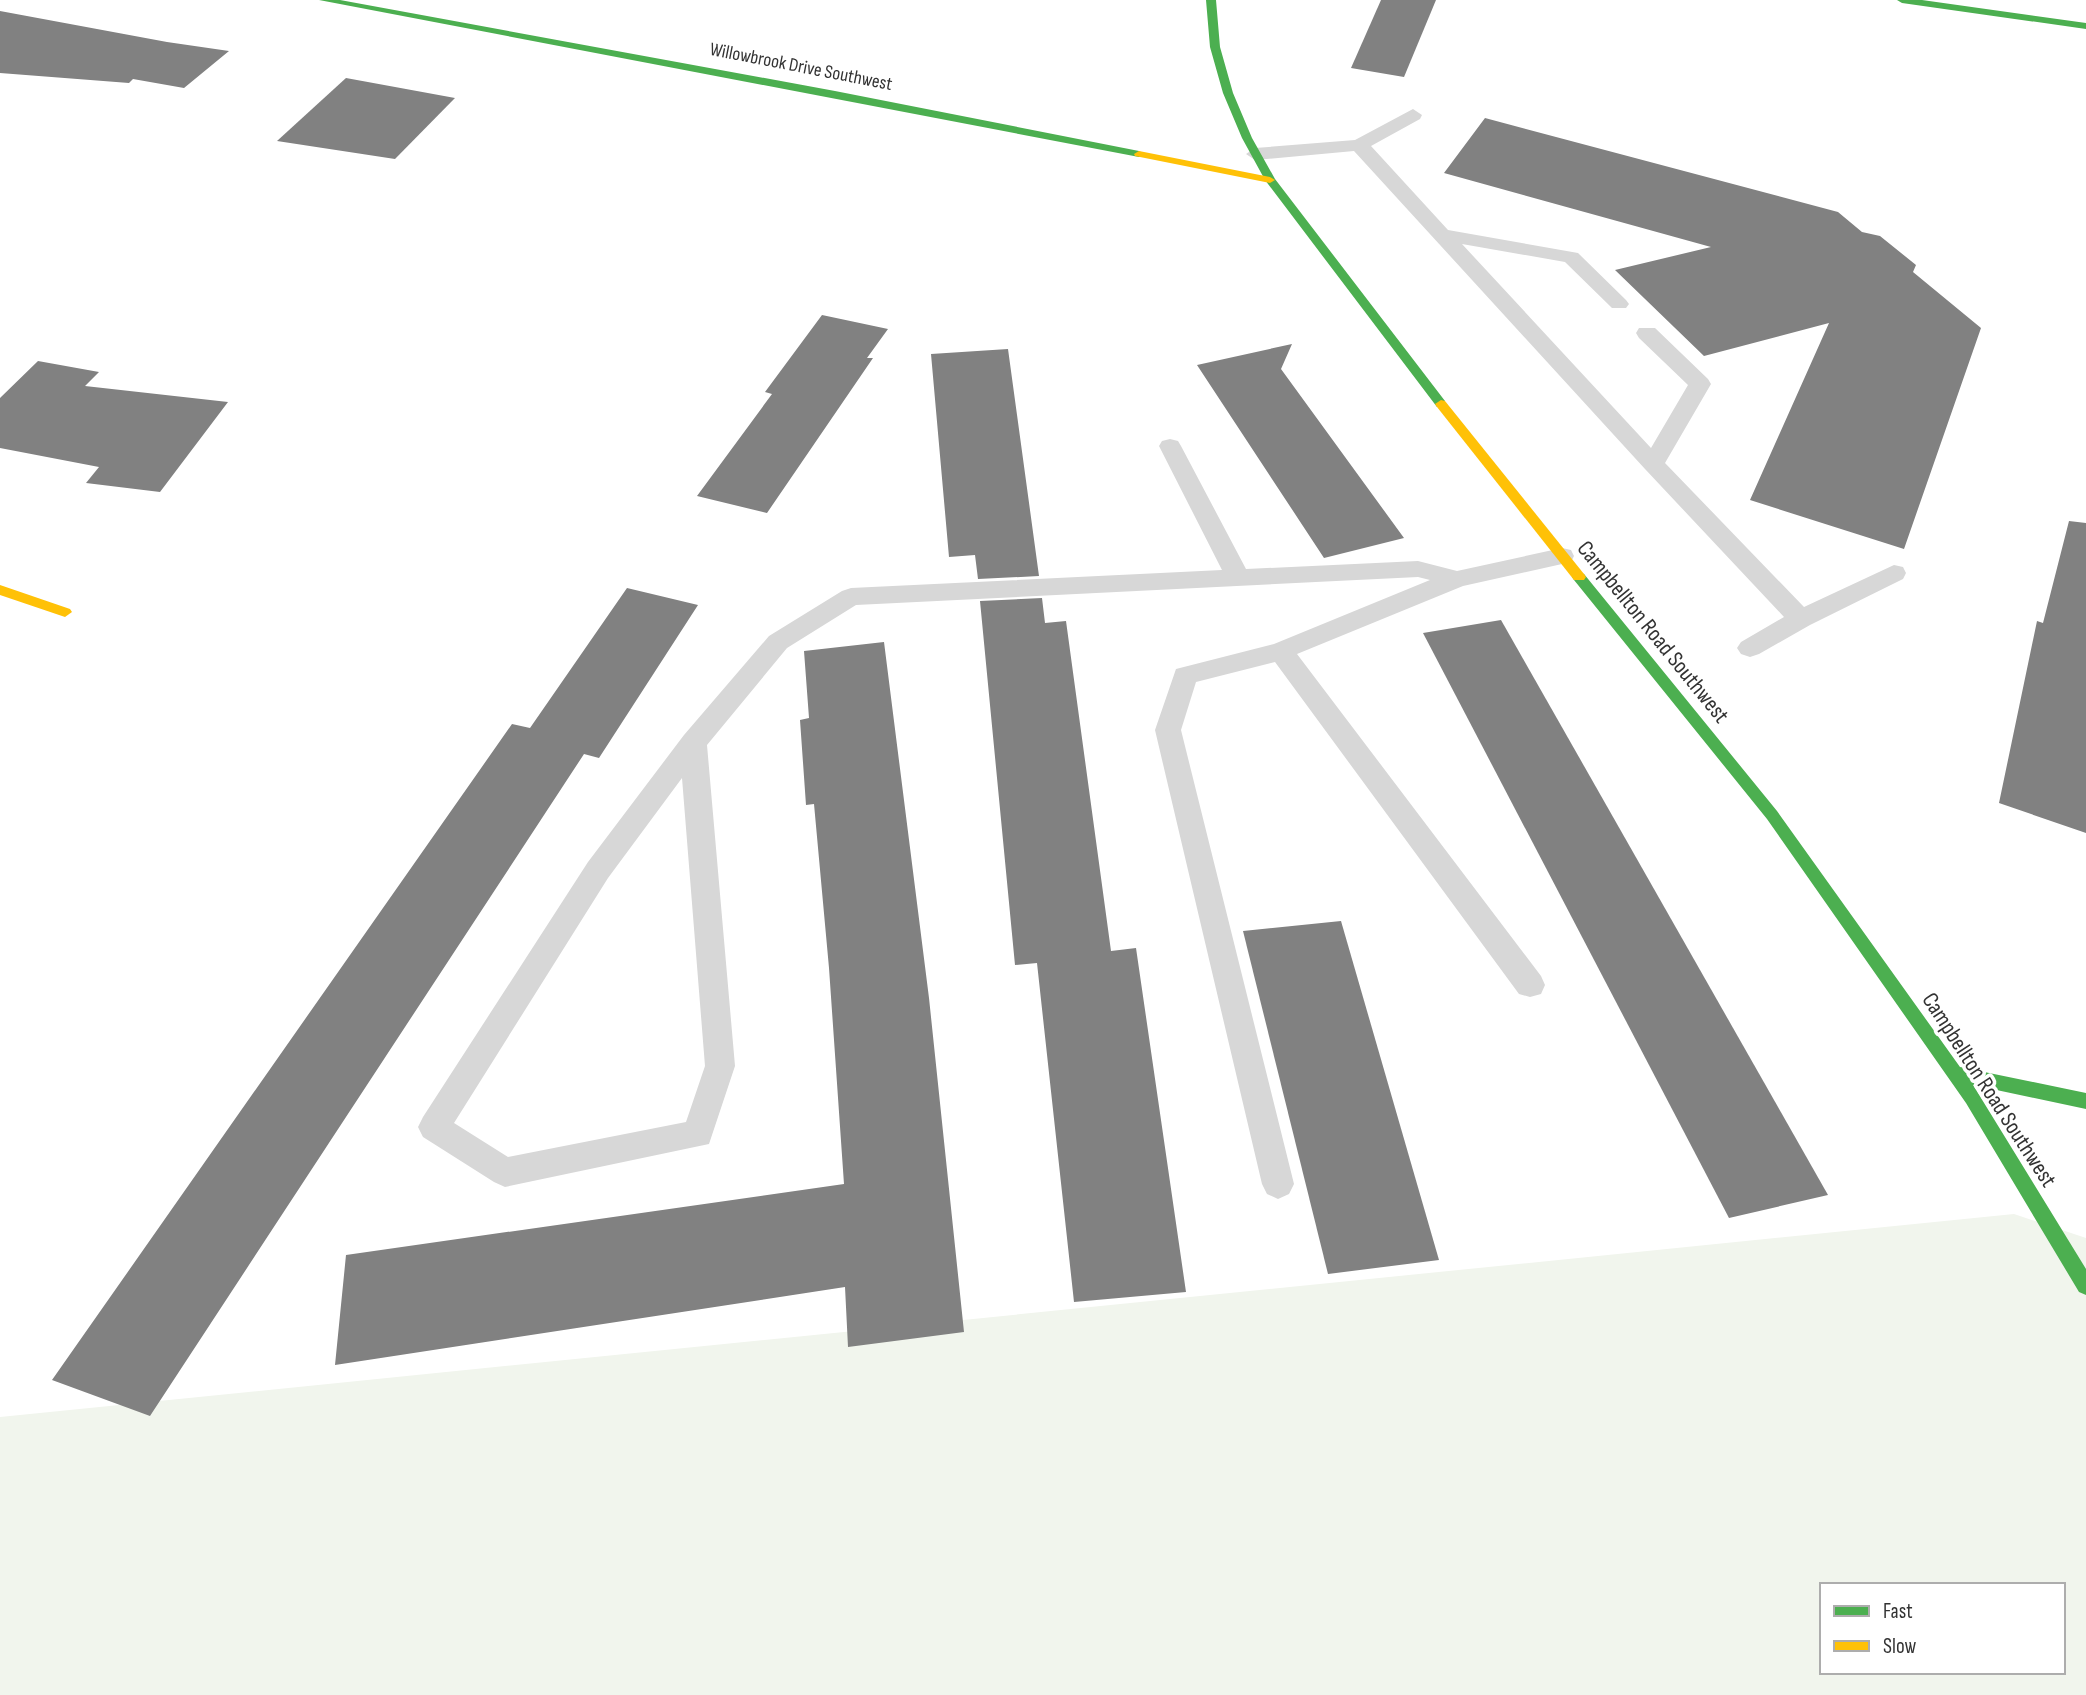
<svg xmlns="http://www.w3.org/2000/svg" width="2086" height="1695" font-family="'Sofia Sans Condensed',sans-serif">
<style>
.green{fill:#f1f5ed;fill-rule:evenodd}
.building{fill:#818181}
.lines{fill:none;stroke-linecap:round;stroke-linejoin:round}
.lane{fill:#d7d7d7;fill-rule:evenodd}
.fast{fill:#4caf50;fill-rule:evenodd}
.slow{fill:#ffc107;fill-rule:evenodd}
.labels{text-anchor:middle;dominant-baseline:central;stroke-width:7;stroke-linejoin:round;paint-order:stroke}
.far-street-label{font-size:19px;fill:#333;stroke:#fff}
.street-label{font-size:23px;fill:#333;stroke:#fff}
</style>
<rect width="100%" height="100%" fill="#fff"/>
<path class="green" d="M2014,1214l72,24v457h-2086v-278zM1822,1585h241v87h-241z"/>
<g class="building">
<polygon points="1381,0 1436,0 1404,77 1351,68"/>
<polygon points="0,11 167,42 229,51 184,88 133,79 129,83 0,73"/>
<polygon points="346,78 455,98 395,159 277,141"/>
<polygon points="1485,118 1838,212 1862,232 1880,236 1916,265 1913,272 1981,328 1904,549 1750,500 1829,323 1704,356 1615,270 1711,247 1444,173"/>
<polygon points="822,315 888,329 867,358 873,358 767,513 697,496 772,394 765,392"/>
<polygon points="1292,344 1281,369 1404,538 1324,558 1197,365"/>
<polygon points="1008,349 1039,576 978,579 975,555 949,557 931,354"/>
<polygon points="38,361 99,372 85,386 228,402 160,492 86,483 99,467 0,448 0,398"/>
<polygon points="2069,521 2086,523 2086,833 1999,803 2037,621 2043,623"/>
<polygon points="627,588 698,605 599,758 584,754 150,1416 52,1380 512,724 530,728"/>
<polygon points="1042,598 1045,623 1066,621 1111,951 1136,948 1186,1292 1074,1302 1037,963 1015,965 980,601"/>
<polygon points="1501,620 1828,1195 1729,1218 1423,633"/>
<polygon points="884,642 929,998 964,1332 848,1347 845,1287 335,1365 346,1255 844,1184 829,968 814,804 806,805 800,720 809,718 804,651"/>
<polygon points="1341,921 1439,1260 1328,1274 1243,931"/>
</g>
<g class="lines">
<g class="lane">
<polygon points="1413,109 1422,115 1420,119 1371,146 1448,230 1578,253 1626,300 1629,304 1626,308 1612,308 1565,262 1462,244 1651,448 1688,385 1639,338 1636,333 1639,328 1655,328 1708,379 1711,384 1665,463 1804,607 1894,565 1903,567 1906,573 1903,579 1810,625 1759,654 1750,657 1741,654 1737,648 1741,642 1784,617 1645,469 1354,151 1255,160 1246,154 1255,148 1355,140"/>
<path d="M1170,439l8,2 3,5 65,123 172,-8 39,10 105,-23 9,2 3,6 -3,6 -108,24 -166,68 244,322 4,9 -4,9 -11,3 -11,-3 -244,-332 -79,20 -15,48 113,454 -5,10 -11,5 -11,-5 -5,-10 -107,-454 21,-61 98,-25 156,-64 -12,-3 -562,28 -69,43 -80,97 28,321 -26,78 -204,43 -11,-5 -71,-45 -5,-10 5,-10 165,-255 96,-127 85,-99 73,-45 9,-3 371,-18 -63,-124 3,-5zM682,778l23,288 -19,56 -178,35 -54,-34 154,-245z"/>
</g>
<g class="fast">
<polygon points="319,0 340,0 835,91 1139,151 1144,154 1139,157"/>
<polygon points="1206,0 1216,0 1220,47 1233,93 1252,138 1275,179 1445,401 1445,407 1437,407 1265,180 1242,138 1223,93 1210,47"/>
<polygon points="1897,0 1922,0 2086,23 2086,29 1902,3"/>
<polygon points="1579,572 1584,574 1777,811 1960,1067 2086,1093 2086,1109 1973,1085 2086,1269 2086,1295 2079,1292 1966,1103 1767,819 1574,580 1572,577"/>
</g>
<g class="slow">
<polygon points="1139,151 1270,177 1275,180 1270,183 1135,156 1134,154"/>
<polygon points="1441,400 1445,401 1584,574 1586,577 1584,580 1574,580 1437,407 1435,404"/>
<polygon points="0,585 70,609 72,612 65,617 0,595"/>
</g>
</g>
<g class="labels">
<g class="far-street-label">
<text transform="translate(801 67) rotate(11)">Willowbrook Drive Southwest</text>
</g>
<g class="street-label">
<text transform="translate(1653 632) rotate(51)">Campbellton Road Southwest</text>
<text transform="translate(1989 1090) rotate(57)">Campbellton Road Southwest</text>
</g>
</g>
<rect x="1820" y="1583" width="245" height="91" fill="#ffffff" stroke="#adadad" stroke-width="2"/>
<rect x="1834" y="1606" width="35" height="10" fill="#4caf50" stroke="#adadad" stroke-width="2"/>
<text x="1883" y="1618" font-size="21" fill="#333333">Fast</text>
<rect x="1834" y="1641" width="35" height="10" fill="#ffc107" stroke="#adadad" stroke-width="2"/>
<text x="1883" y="1653" font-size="21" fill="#333333">Slow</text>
</svg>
